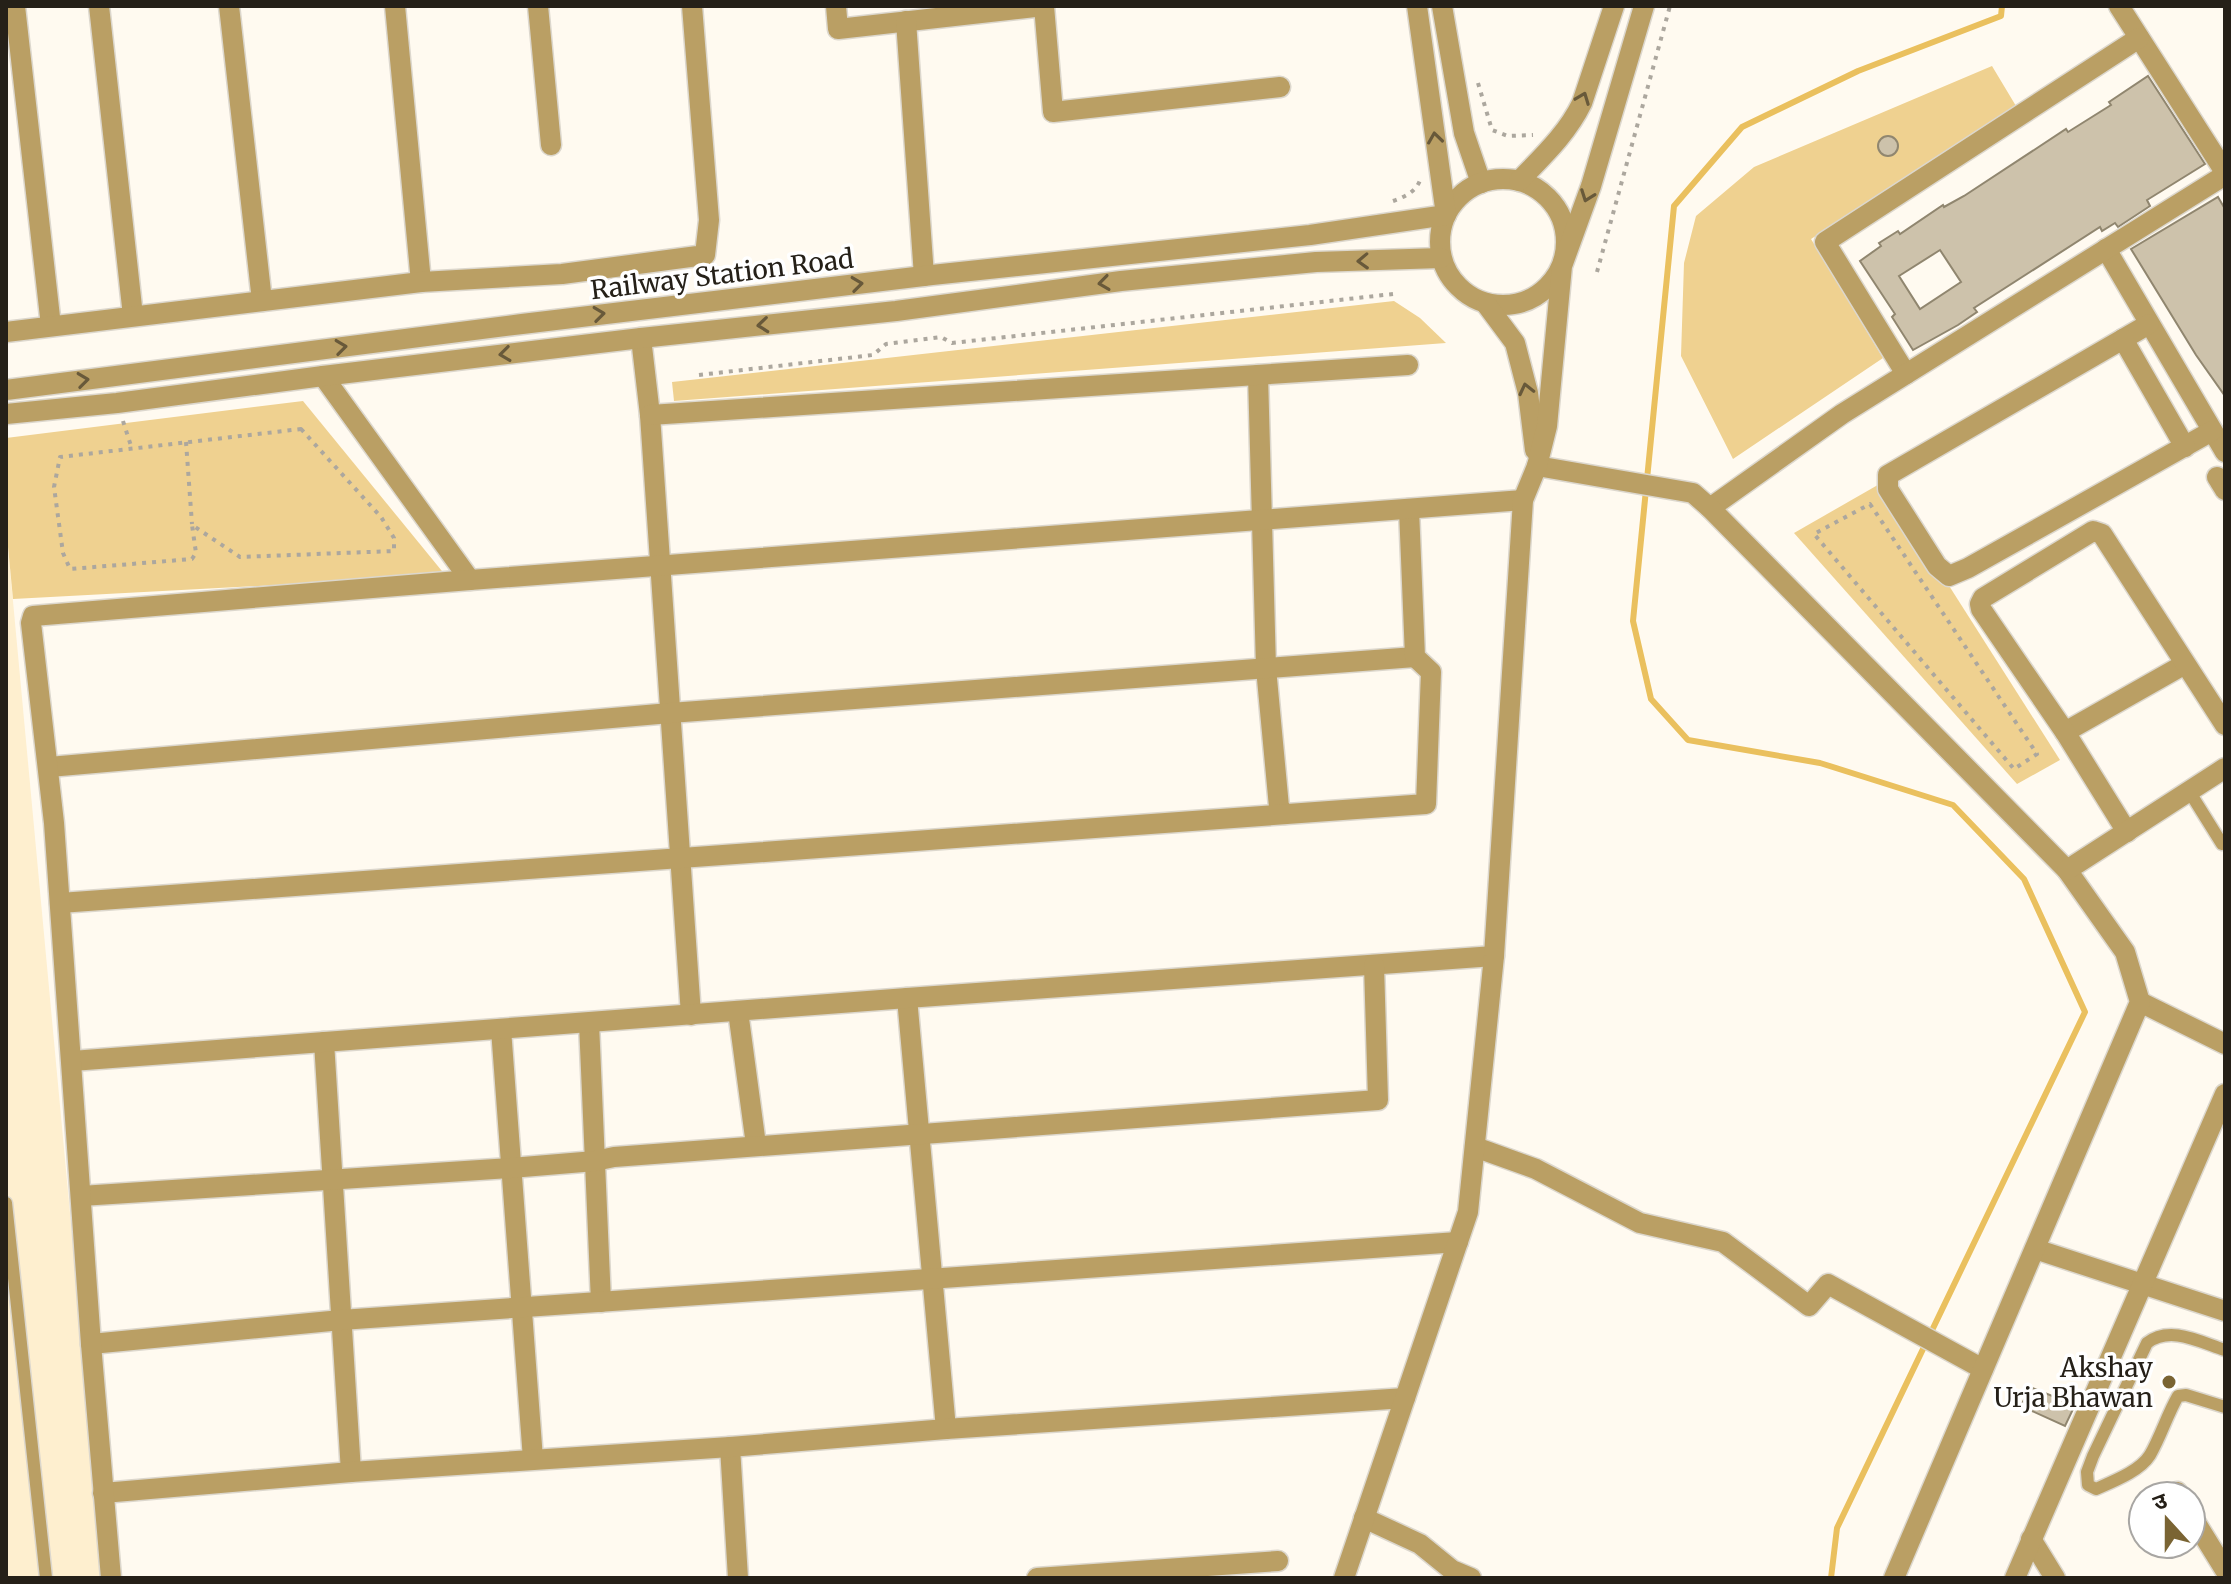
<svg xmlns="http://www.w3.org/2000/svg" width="2231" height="1584" font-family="Merriweather,'Noto Sans Devanagari',serif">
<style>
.built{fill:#feefcf}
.green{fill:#efd190}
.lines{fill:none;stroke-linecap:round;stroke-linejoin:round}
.stream{stroke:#eac05e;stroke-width:6}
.building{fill:#cdc2ab;stroke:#90866f;stroke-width:2;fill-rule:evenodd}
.service-casing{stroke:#dcd7cd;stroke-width:15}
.minor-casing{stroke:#dcd7cd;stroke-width:23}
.tertiary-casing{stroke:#dcd7cd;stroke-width:23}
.path{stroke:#aca79e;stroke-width:4;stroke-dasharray:4 6;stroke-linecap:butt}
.service{stroke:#ba9f64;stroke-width:12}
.minor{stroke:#ba9f64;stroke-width:20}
.tertiary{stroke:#ba9f64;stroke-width:20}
.oneway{stroke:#68593a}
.poi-dot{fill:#7a6433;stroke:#fff;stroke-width:3}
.labels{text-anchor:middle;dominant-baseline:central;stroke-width:7;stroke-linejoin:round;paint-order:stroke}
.street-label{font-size:26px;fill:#252018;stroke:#fff}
.poi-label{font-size:26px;fill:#252018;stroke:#fff;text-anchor:end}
</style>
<rect width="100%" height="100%" fill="#fffaf0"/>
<polygon class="built" points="6,526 104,1578 6,1578"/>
<g class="green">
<polygon points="1992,66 2016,106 1811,239 1883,358 1733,459 1681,356 1684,263 1696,216 1754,167"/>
<polygon points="1394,301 1420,318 1446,343 674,401 672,382"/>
<polygon points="303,401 446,576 13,599 6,526 6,438"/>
<polygon points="1883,482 2060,760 2017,784 1794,533"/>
</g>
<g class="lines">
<polyline class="stream" points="1831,1578 1837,1528 2085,1012 2024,879 1953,805 1820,763 1688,740 1651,699 1633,621 1674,206 1742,127 1858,71 2001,16 2002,6"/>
</g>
<g class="building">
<path d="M2148,76l57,88 -58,36 3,6 -32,21 -3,-4 -13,8 -2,-4 -126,81 3,4 -19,13 -45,25 -21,-33 3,-3 -35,-53 21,-15 -2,-3 19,-12 2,3 43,-29 1,2 20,-11 102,-67 2,3 43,-27 -2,-3zM1940,250l21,32 -41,27 -21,-33z"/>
<circle cx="1888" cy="146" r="10"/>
<polygon points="2218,197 2225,209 2225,396 2196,355 2131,249"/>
<polygon points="2030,1387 2075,1405 2065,1426 2021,1406"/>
</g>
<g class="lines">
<defs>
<g id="service">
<polyline points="2189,791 2222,844"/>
<polyline points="6,1203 46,1578"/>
<path d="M2225,1350c-25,-8 -55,-25 -78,-7l-54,113 -6,16 1,13 8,4c18,-8 44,-18 54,-34 11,-19 17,-40 28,-59l8,-1 39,12"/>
</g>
<g id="minor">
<polyline points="15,6 51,326"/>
<polyline points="99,6 133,316"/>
<polyline points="229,6 262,301"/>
<polyline points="395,6 421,282"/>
<polyline points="538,6 551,145"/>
<polyline points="836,6 838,29 1044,6"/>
<polyline points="1044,6 1053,112 1280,87"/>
<polyline points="2119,6 2225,172"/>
<polyline points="906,21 924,276"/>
<polyline points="2106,249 2225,452"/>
<polyline points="2149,324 1888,475 1888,489 1937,566 1949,576 1968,568 2212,431"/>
<polyline points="6,332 421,282 562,274 705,255 709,220 692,6"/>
<polyline points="641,338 650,415 691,1015"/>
<polyline points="2123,339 2185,447"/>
<polyline points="1906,374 1825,242 2139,38"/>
<polyline points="1258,375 1266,668 1279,807 1285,814"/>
<polyline points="323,376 470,580"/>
<polyline points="650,415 1408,365"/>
<polyline points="2217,477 2225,490"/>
<polyline points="1710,508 1842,414 2225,175"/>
<polyline points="2065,732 2185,664"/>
<polyline points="49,767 670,713 1415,657"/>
<polyline points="2127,832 2065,732 1981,609 1980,604 1983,598 2093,531 2102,534 2225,725"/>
<polyline points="60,903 1426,804 1431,672 1415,657 1409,509 1411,509"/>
<polyline points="907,998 946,1429"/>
<polyline points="2140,1002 2225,1044"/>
<polyline points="738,1011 756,1145"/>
<polyline points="589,1023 601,1302"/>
<polyline points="501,1029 533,1459"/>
<polyline points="324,1042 351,1472"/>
<polyline points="72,1061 907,998 1494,956"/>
<polyline points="1475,1147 1536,1169 1640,1223 1723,1242 1809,1306 1828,1284 1983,1369"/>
<polyline points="81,1196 511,1168 595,1161 614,1157 1378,1100 1374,965"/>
<polyline points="2035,1249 2225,1311"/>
<polyline points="91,1344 341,1320 1458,1242"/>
<polyline points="730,1447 738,1578"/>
<polyline points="2177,1492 2180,1496"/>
<polyline points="103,1493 351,1472 730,1447 946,1429 1405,1398"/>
<polyline points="2191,1515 2225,1570"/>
<polyline points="1364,1518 1420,1544 1452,1570 1471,1578"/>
<polyline points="2031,1539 2055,1578"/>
<polyline points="111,1578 91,1344 54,823 31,623 33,616 470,580 1523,500"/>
<polyline points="1037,1578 1278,1561"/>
<polyline points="2015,1578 2225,1094"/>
</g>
<g id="tertiary">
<polyline points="1442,6 1464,133 1481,183"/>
<circle cx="1503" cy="242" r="63"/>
<path d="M1519,181c23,-24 48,-47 63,-78l32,-97"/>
<polyline points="1486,304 1515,343 1528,393 1535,450"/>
<polyline points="6,390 522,324 932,275 1310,235 1446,215 1417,6"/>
<polyline points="6,414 117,403 323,376 641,338 896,311 1121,281 1316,262 1441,258"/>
<polyline points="1537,466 1693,493 1710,508 2067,870 2125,952 2140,1002 1894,1578"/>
<polyline points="2067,870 2225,768"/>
<polyline points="1344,1578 1468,1212 1494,956 1523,500 1537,466 1547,426 1562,266 1591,186 1644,6"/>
</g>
</defs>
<use href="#service" class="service-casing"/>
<use href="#minor" class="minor-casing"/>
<use href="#tertiary" class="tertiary-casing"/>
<g class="path">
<polyline points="1478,83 1492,130 1508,136 1533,135"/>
<path d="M1393,201c11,-4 23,-9 27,-21"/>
<polyline points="1597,272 1670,6"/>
<polyline points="699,375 873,355 886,344 941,337 952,343 1393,294"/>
<polyline points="123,421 132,449"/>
<polygon points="301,429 381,517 394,538 394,551 240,557 192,525 196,553 192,559 70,569 63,553 54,487 60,457"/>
<polyline points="186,442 192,524"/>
<polygon points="1870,504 2037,754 2014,769 1814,534"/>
</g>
<use href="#service" class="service"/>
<use href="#minor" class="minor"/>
<use href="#tertiary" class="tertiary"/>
</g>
<defs><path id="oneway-chevron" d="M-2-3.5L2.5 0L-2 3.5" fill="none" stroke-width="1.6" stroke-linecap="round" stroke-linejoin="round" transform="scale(2)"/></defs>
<g class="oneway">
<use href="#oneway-chevron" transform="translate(1583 98) rotate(-69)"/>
<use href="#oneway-chevron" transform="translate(1435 138) rotate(-98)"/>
<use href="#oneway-chevron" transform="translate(1587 196) rotate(110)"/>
<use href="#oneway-chevron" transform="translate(1363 261) rotate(178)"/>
<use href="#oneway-chevron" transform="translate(1104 283) rotate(172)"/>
<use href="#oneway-chevron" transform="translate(857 284) rotate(-7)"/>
<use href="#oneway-chevron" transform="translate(599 314) rotate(-7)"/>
<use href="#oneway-chevron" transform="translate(763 325) rotate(174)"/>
<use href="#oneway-chevron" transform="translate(341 347) rotate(-7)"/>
<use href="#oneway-chevron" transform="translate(505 354) rotate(173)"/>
<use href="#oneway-chevron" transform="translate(83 380) rotate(-7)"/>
<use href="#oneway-chevron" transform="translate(1526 389) rotate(-103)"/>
</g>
<circle class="poi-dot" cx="2169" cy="1382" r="8"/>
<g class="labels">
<g class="street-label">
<text transform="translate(722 274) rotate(-7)">Railway Station Road</text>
</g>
<g class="poi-label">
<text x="2153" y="1367">Akshay<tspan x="2153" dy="30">Urja Bhawan</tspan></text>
</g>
</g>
<rect width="2231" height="1584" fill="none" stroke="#252018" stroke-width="16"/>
<g transform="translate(2167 1520) rotate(339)"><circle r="38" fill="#ffffff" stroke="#a8a6a3" stroke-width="2"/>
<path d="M0-6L14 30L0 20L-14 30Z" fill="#7a6433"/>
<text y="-12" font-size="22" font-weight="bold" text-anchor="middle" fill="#252018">उ</text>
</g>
</svg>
